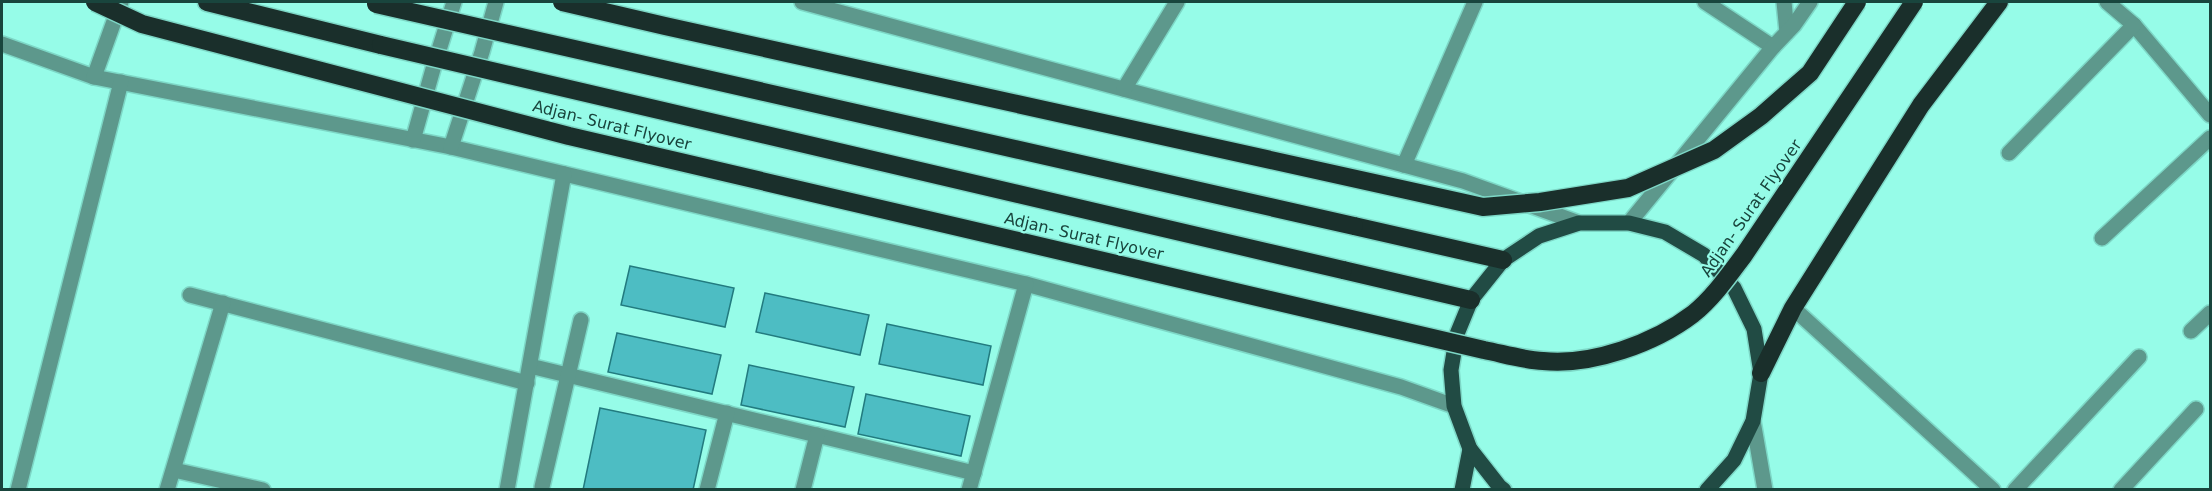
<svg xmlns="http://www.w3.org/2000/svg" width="2212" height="491" font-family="'DejaVu Sans',sans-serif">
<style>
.building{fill:#4dbdc3;stroke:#227b7f;stroke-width:1.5}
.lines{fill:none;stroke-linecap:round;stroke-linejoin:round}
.minor-casing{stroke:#7dd7c6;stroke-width:18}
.major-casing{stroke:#7dd7c6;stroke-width:18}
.highway-casing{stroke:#7dd7c6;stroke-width:21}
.minor{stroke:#5d988c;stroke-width:15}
.major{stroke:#214b44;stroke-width:15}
.highway{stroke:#1a2f2b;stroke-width:18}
.highway-bridge-casing{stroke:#7dd7c6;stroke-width:21;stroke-linecap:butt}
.highway-bridge{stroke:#1a2f2b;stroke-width:18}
.labels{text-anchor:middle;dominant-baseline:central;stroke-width:4.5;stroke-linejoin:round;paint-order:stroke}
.street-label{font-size:16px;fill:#19453d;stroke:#96fce8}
</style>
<rect width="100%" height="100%" fill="#96fce8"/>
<g class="building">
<polygon points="630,266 734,288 725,327 621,305"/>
<polygon points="765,293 869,315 860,355 756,332"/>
<polygon points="887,324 991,346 983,385 879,364"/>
<polygon points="617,333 721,355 712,394 608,372"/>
<polygon points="749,365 854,387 845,427 741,405"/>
<polygon points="866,394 970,416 961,456 858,434"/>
<polygon points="600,408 706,430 693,490 583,490"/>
</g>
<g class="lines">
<defs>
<g id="minor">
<polyline points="802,2 1463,181 1579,223"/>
<polyline points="1705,2 1773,47"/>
<polyline points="1784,2 1787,32"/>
<polyline points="2107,2 2134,25 2210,115"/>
<polyline points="2,44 94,77 451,147 1026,284 1401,387 1454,406"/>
<polyline points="94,77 121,2"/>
<polyline points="1124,89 1177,2"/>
<polyline points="413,140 433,69 454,2"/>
<polyline points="451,147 482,52 496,2"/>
<polyline points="2009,153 2134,25"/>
<polyline points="1404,165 1475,2"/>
<polyline points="1629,223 1773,47 1794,25 1810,2"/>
<polyline points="2102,238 2210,138"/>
<polyline points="190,295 527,383"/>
<polyline points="1793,308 1993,490"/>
<polyline points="2191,331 2210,313"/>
<polyline points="530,366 974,473"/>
<polyline points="1753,421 1765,490"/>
<polyline points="174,470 263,490"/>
<polyline points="542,487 581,320"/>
<polyline points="18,490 121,82"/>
<polyline points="167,490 223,303"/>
<polyline points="507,490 564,174"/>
<polyline points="707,490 727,413"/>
<polyline points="803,490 817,435"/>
<polyline points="969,490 1026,284"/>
<polyline points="2015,490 2139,357"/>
<polyline points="2121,490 2196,409"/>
</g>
<g id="major">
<polyline points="1462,490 1470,449"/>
<polyline points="1504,490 1499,486 1470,449 1454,406 1451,370 1457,334 1471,300 1503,260 1539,236 1579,223 1629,223 1665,232 1704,255 1734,288 1754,329 1761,373 1753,421 1734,460 1707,490"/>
</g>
<g id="highway">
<polyline points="207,2 381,45"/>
<polyline points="1354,226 1503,260"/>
<polyline points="1343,270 1471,300"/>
<polyline points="1761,373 1793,308 1921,105 1999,2"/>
</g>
</defs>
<use href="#minor" class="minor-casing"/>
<use href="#major" class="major-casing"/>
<use href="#highway" class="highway-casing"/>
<use href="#minor" class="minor"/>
<use href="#major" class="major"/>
<use href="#highway" class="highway"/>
<defs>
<g id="highway-bridge">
<path d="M95,2l47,22 427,112 915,214c20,4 40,10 59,11 49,5 112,-18 150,-47 20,-16 36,-39 51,-59l170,-253"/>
<polyline points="562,2 665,26 1483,207 1540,202 1628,188 1714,150 1761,116 1810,73 1857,2"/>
<polyline points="376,4 1354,226"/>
<polyline points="381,45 1343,270"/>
</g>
</defs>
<use href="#highway-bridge" class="highway-bridge-casing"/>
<use href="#highway-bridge" class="highway-bridge"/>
</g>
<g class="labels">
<g class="street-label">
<text transform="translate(612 125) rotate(14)">Adjan- Surat Flyover</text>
<text transform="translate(1751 208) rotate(-55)">Adjan- Surat Flyover</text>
<text transform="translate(1084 236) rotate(13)">Adjan- Surat Flyover</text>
</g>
</g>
<rect width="2212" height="491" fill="none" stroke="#19453d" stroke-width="6"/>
</svg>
